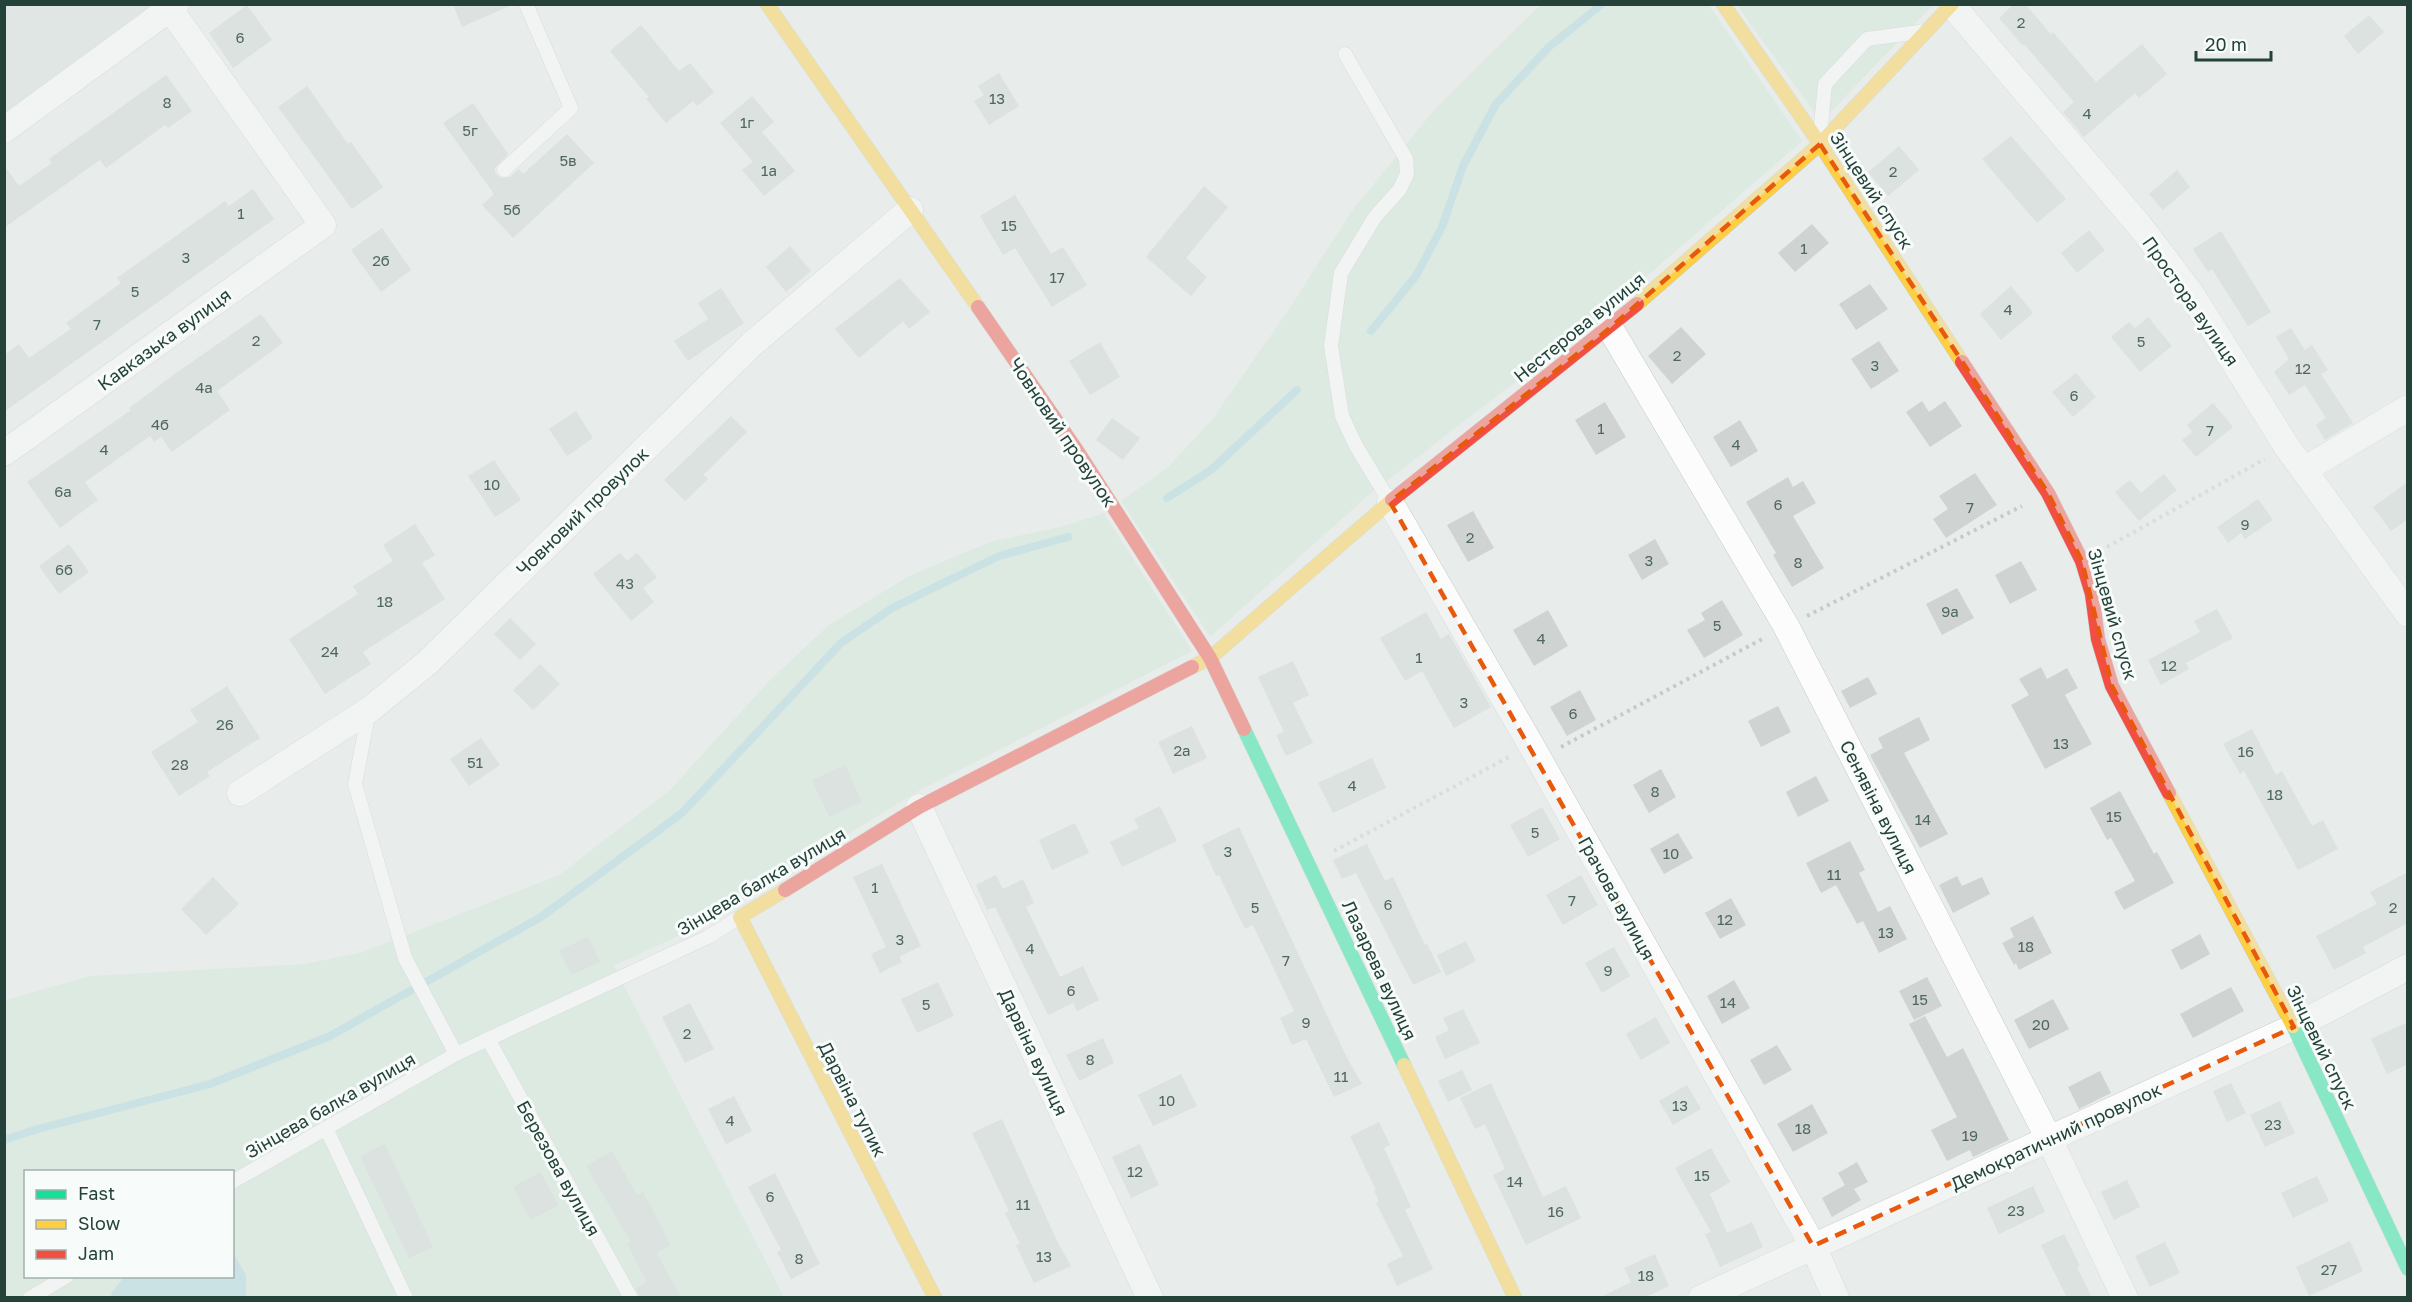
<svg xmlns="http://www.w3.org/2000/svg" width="2412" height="1302" font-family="'Golos Text',sans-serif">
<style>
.built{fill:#d6dedb}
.green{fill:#d1e6d8;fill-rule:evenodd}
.water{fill:#a9d4db}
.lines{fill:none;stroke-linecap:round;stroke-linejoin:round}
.stream{stroke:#a9d4db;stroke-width:8}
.building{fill:#cfd4d2}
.lane-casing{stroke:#c5cac8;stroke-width:15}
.street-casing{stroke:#c5cac8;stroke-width:27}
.fast-casing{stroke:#c3cbc8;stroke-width:15}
.slow-casing{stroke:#c3cbc8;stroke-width:15}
.jam-casing{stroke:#c3cbc8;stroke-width:15}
.path{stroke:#c3ccca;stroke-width:4;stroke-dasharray:3 4.5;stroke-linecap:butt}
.lane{stroke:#fcfcfc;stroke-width:14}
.street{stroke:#fcfcfc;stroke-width:26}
.fast{stroke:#16e098;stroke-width:14}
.slow{stroke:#ffcf43;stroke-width:14}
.jam{stroke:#f24e42;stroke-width:14}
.marked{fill:none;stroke:#e8590c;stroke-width:4.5;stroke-dasharray:12 8;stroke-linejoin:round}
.labels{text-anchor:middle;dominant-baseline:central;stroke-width:6;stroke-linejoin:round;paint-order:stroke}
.number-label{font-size:15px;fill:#506761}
.street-label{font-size:18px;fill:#24423a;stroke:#f7fbf9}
</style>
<rect width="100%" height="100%" fill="#e8edeb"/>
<polygon class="built" points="5,5 164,5 5,121"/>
<g class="green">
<polygon points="1540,5 1709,5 1802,141 1601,316 1371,493 1210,637 1121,501 1168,467 1211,421 1289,309 1351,212 1434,110"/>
<polygon points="1737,5 1933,5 1821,122"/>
<path d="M1104,513l88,138 -277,142 -213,132 -88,41 170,331 -779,1v-298l85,-24 215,-12 58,-12 196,-77 111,-85 100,-110 59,-55 80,-49 81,-34 74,-16zM26,1172h206v104h-206z"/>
</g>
<polygon class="water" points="233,1253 246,1275 246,1297 111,1297 112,1292 124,1277 232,1276"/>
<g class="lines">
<g class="stream">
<polyline points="1371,331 1416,276 1442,227 1463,166 1496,104 1549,47 1602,4"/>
<polyline points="1167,498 1211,470 1297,390"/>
<polyline points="4,1140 38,1129 210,1084 330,1036 541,917 682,813 841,643 892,608 999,556 1068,537"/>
</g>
</g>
<g class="building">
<polygon points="453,4 514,4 462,27"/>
<polygon points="2014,4 2025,4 2051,34 2053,32 2096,82 2142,44 2167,74 2139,98 2135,93 2084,137 2063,112 2074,102 2024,44 2022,45 1999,18"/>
<polygon points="247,5 272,40 233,68 209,33"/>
<polygon points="2369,15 2384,32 2358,54 2344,36"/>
<polygon points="641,25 679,71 690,63 714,92 697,106 693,101 666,123 646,99 649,97 610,51"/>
<polygon points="999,73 1019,106 989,125 974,101 984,95 978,86"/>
<polygon points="166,75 192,111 168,128 165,125 106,168 100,160 4,228 4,165 19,186 52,163 49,159"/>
<polygon points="307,86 348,144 351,142 383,187 352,209 278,107"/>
<polygon points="752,96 774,122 762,132 795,171 764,196 742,170 753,162 720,123"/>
<polygon points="473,103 508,154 495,168 495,173 501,178 510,177 519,169 523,174 567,134 594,163 513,238 482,205 494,194 443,123"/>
<polygon points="2011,136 2066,199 2037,223 1982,159"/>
<polygon points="1899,146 1919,170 1888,196 1868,172"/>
<polygon points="2177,170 2190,187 2163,210 2149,194"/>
<polygon points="1204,186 1228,207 1186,258 1207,277 1191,296 1146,257"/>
<polygon points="253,189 274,219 4,412 4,355 19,344 29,358 71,329 66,323 121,283 117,278 225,201 229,206"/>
<polygon points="1015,195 1051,254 1063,247 1087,285 1052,307 1015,248 1003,255 980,216"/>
<polygon points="1812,224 1829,243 1795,272 1778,253"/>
<polygon points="382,228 411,270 381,292 351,250"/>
<polygon points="2089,230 2105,250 2077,273 2061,253"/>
<polygon points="2221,231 2271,312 2248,326 2212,269 2208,272 2193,249"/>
<polygon points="790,246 811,271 786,292 766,267"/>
<polygon points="900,278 930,312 909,329 903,321 859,358 835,329"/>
<polygon points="1870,284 1888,309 1856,330 1839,304"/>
<polygon points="2011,286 2033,313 2001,340 1980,314"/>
<polygon points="721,288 744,323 688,361 674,341 708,319 698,303"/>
<polygon points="261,314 283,343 217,391 230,410 172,452 161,437 154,442 150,436 85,482 98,500 60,528 27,482 131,410 129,408 176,373"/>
<polygon points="2148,317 2172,346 2140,372 2111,337 2129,322 2135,328"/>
<polygon points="1681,327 1706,354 1672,384 1648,356"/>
<polygon points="2291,328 2305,350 2312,345 2328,370 2321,374 2353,423 2325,440 2316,425 2326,418 2305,385 2289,395 2274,372 2289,359 2276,337"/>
<polygon points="1879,341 1899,371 1871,389 1851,359"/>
<polygon points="1100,342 1120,377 1090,395 1069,361"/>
<polygon points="2076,373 2096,397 2073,417 2052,392"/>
<polygon points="1922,401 1929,412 1945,401 1962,426 1930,447 1906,412"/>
<polygon points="1605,402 1626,437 1596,455 1575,420"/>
<polygon points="2213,403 2233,427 2196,457 2182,440 2192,432 2187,425"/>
<polygon points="576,411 593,438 567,456 549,429"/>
<polygon points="731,416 747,432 703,475 708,479 685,501 664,480"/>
<polygon points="1112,418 1140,438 1123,460 1096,440"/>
<polygon points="1740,420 1758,451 1731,467 1713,437"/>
<polygon points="494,460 521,500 495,517 468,476"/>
<polygon points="1975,473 1997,505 1946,538 1933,519 1948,509 1939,496"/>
<polygon points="2164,474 2177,490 2139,521 2115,492 2130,480 2141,493"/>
<polygon points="1788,477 1793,487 1803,481 1816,503 1793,516 1824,568 1792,587 1773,555 1776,553 1746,502"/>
<polygon points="2408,482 2408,519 2391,531 2373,507"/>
<polygon points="2258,499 2273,520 2245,539 2241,533 2228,543 2217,527"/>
<polygon points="1473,511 1494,548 1468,562 1447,525"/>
<polygon points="415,524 435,555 422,563 445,599 363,652 371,664 325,694 289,639 358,594 353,586 393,561 383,545"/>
<polygon points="1655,539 1669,564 1642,580 1628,555"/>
<polygon points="69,544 89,572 59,594 39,566"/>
<polygon points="620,553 627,561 637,553 657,577 643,588 654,602 631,621 593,574"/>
<polygon points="2021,561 2037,590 2010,604 1995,575"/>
<polygon points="1957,588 1974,618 1942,635 1926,604"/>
<polygon points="1722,600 1743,635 1704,658 1687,630 1705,620 1701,613"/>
<polygon points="2217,609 2233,638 2186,663 2189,669 2161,685 2148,660 2200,632 2194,621"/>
<polygon points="1548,610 1568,646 1534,666 1513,630"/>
<polygon points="1426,612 1441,639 1449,634 1491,707 1454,728 1422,671 1405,681 1380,638"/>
<polygon points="510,618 536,644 520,660 494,634"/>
<polygon points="1293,661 1309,695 1293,703 1313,743 1286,756 1276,735 1284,732 1258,677"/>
<polygon points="540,664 560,684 533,710 513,690"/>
<polygon points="2041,667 2047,679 2067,668 2078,688 2065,695 2092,744 2045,769 2011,705 2029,695 2019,679"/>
<polygon points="1868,677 1877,694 1850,708 1841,691"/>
<polygon points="227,686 260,738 207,772 210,776 179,796 151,752 198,722 190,710"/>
<polygon points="1580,690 1596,720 1567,736 1550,707"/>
<polygon points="1778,706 1791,732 1761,747 1748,721"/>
<polygon points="1919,717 1930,740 1904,753 1948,834 1920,848 1870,755 1883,748 1878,738"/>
<polygon points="1192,726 1207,758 1173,774 1158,742"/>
<polygon points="2252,729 2276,775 2282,771 2312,826 2323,820 2338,849 2298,870 2244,771 2240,774 2223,744"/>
<polygon points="481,738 500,765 469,786 450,759"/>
<polygon points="1372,758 1386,788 1333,813 1318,783"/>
<polygon points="845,765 862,802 829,817 812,780"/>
<polygon points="1661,769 1676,797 1649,813 1633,785"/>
<polygon points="1816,776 1829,801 1798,817 1786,792"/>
<polygon points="2120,791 2154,854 2157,852 2174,883 2124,910 2114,892 2135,881 2111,838 2107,840 2090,808"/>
<polygon points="1160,806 1177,841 1122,867 1110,842 1139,828 1134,819"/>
<polygon points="1542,807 1560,839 1528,857 1510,825"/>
<polygon points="1075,823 1089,853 1052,870 1039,840"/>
<polygon points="1239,827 1346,1056 1362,1084 1334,1097 1306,1039 1292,1045 1280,1018 1294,1011 1253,925 1245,929 1219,875 1216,876 1202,845"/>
<polygon points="1678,833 1693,858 1664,874 1650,849"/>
<polygon points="1850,841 1865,870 1859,873 1878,912 1890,906 1907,939 1879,953 1863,921 1857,924 1836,885 1821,893 1806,863"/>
<polygon points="1367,844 1385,881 1393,877 1425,945 1427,944 1441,972 1413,985 1356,873 1342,879 1333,860"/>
<polygon points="882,864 921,946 899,957 902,962 880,973 871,954 886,947 853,877"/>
<polygon points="2408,872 2408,923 2363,947 2366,953 2334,970 2316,936 2377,904 2370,892"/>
<polygon points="996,875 1003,889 1023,879 1034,903 1026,907 1060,977 1083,966 1099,1000 1077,1011 1073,1003 1048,1015 995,907 987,910 976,885"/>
<polygon points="1581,875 1598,905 1563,925 1546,895"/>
<polygon points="1957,876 1962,886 1982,877 1990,894 1953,913 1939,885"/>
<polygon points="213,877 239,904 206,935 181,909"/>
<polygon points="1731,898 1746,925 1720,939 1705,913"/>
<polygon points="2033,916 2052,953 2019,970 2016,963 2014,965 2002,943 2014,937 2010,928"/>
<polygon points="2200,934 2210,954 2181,970 2171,950"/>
<polygon points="588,937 600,962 571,975 559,950"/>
<polygon points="1466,941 1476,961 1446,976 1437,955"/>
<polygon points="1614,947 1630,976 1602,993 1585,963"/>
<polygon points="1927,977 1942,1006 1914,1020 1899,991"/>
<polygon points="1734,980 1750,1008 1722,1024 1707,996"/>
<polygon points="938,982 954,1016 917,1033 901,999"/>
<polygon points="2231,987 2244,1011 2193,1038 2180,1014"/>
<polygon points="2053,999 2069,1029 2029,1049 2014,1020"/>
<polygon points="690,1003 714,1049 685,1063 662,1017"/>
<polygon points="1463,1009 1480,1043 1445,1059 1435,1037 1449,1030 1443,1018"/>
<polygon points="1925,1016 1947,1057 1963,1048 2009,1140 1973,1157 1970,1150 1947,1161 1931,1130 1957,1117 1909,1024"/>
<polygon points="1656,1017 1670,1043 1641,1060 1626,1034"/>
<polygon points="2408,1022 2408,1064 2387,1074 2371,1039"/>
<polygon points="1103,1038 1114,1063 1079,1081 1066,1055"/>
<polygon points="1777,1045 1792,1070 1764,1085 1750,1060"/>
<polygon points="1462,1070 1472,1090 1448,1102 1438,1081"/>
<polygon points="2100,1071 2111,1093 2079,1109 2068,1087"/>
<polygon points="1181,1074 1197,1106 1153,1126 1138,1095"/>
<polygon points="1491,1083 1543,1197 1566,1186 1581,1218 1526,1245 1493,1175 1505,1169 1485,1124 1475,1129 1460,1098"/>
<polygon points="2231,1083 2246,1113 2227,1122 2213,1091"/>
<polygon points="1687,1085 1701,1109 1673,1125 1659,1101"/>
<polygon points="734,1096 752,1131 726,1144 708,1109"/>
<polygon points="2280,1101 2295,1133 2265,1147 2250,1115"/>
<polygon points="1812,1104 1828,1133 1793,1152 1777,1124"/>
<polygon points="1002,1119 1057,1241 1071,1266 1034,1283 1016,1245 1020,1244 1005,1213 1009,1211 972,1133"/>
<polygon points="1379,1122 1390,1145 1384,1148 1411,1207 1405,1210 1433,1269 1397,1286 1387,1264 1403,1256 1376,1203 1379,1202 1374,1190 1376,1190 1350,1136"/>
<polygon points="385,1144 433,1247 409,1258 360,1156"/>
<polygon points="1140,1144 1159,1185 1131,1198 1112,1157"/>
<polygon points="1711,1148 1730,1182 1710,1194 1727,1233 1752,1222 1763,1247 1720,1267 1705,1234 1711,1232 1675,1168"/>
<polygon points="612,1151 637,1195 643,1192 671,1245 657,1253 681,1298 640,1298 636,1288 647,1282 627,1244 631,1242 586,1166"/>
<polygon points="1857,1162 1868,1182 1854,1189 1861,1200 1832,1217 1822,1198 1845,1185 1838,1173"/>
<polygon points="540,1172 559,1205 531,1220 513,1187"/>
<polygon points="775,1173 820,1264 791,1279 777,1252 781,1250 748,1187"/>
<polygon points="2317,1176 2329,1201 2293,1218 2281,1193"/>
<polygon points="2127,1180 2140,1207 2114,1220 2101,1192"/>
<polygon points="2033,1186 2045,1212 1999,1234 1987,1208"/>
<polygon points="2064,1234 2080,1266 2077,1267 2092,1298 2067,1298 2041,1245"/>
<polygon points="2350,1241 2363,1271 2309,1296 2296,1267"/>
<polygon points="2165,1242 2180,1273 2150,1287 2135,1256"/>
<polygon points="1655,1254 1669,1286 1644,1298 1599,1298 1631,1282 1624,1268"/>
</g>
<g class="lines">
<defs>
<g id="lane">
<polyline points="1345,54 1406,159 1407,174 1400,189 1375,217 1341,273 1331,346 1342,416 1356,446 1390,502"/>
<polyline points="1820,136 1825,84 1867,39 1919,32"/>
<polyline points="504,170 571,108 526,4"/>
<polyline points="369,710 355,784 405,958 456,1054"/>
<polyline points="488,1039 631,1298"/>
<polyline points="326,1128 406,1298"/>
<polyline points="232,1182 456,1054 708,937 740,917"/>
<polyline points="30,1298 67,1276"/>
</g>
<g id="street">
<polyline points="1952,5 2139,225 2190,292 2287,447 2408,614"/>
<polyline points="4,130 176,4"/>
<polyline points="1610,328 1786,626 2049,1139 2125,1298"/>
<polyline points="4,453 323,225 170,9"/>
<polyline points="2304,470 2408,408"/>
<polyline points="1390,502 1531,745 1813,1246 1836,1298"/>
<polyline points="240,793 369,710 427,663 752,344 910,210"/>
<polyline points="919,807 1150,1298"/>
<polyline points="1701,1298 2294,1027 2408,967"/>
</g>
<g id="fast">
<polyline points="1244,729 1404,1065"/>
<polyline points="2293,1026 2408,1269"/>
</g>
<g id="slow">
<polyline points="767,4 978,307"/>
<polyline points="1723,4 1820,144 1962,362"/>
<polyline points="1637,304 1820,144 1952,4"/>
<polyline points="1192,667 1210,658 1392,500"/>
<polyline points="2169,793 2293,1026"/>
<polyline points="785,890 740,917 935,1298"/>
<polyline points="1404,1065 1515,1298"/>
</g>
<g id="jam">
<polyline points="978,307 1076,449 1210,658 1244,729"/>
<polyline points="1962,362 2048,493 2082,561 2092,594 2098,639 2112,686 2169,793"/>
<polyline points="1392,500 1637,304"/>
<polyline points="785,890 919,807 1192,667"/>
</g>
</defs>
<use href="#lane" class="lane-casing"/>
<use href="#street" class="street-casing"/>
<use href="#fast" class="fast-casing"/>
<use href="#slow" class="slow-casing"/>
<use href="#jam" class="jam-casing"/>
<g class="path">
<polyline points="2107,547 2265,459"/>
<polyline points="1807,616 2022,506"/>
<polyline points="1561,747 1766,637"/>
<polyline points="1334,851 1509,757"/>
</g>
<use href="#lane" class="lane"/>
<use href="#street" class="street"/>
<use href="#fast" class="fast"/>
<use href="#slow" class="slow"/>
<use href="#jam" class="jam"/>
</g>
<path d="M0 0H2412V1302H0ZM1820,144l228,349 34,68 30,125 182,341 -481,219 -423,-744 220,-174z" fill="#e8edeb" fill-opacity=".55" fill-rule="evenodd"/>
<path class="marked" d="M1820,144l228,349 34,68 30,125 182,341 -481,219 -423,-744 220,-174z"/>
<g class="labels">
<g class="number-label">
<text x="2021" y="22">2</text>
<text x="240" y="37">6</text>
<text x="997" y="98">13</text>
<text x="167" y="102">8</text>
<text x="2087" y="113">4</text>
<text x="747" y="122">1г</text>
<text x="470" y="130">5г</text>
<text x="568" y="160">5в</text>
<text x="769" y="170">1а</text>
<text x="1893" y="171">2</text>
<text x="512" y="209">5б</text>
<text x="241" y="213">1</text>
<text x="1009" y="225">15</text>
<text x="1804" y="248">1</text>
<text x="186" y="257">3</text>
<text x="381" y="260">2б</text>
<text x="1057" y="277">17</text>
<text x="135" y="291">5</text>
<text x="2008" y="309">4</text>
<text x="97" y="324">7</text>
<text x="256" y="340">2</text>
<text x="2141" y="341">5</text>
<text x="1677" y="355">2</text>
<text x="1875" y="365">3</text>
<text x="2303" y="368">12</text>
<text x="204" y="387">4а</text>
<text x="2074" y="395">6</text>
<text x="160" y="424">4б</text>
<text x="1601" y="428">1</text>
<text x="2210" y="430">7</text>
<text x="1736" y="444">4</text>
<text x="104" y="449">4</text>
<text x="492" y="484">10</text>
<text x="63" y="491">6а</text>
<text x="1778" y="504">6</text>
<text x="1970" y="507">7</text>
<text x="2245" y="524">9</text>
<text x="1470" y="537">2</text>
<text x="1649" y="560">3</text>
<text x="1798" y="562">8</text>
<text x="64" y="569">6б</text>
<text x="625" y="583">43</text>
<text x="385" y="601">18</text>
<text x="1950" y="611">9а</text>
<text x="1717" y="625">5</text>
<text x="1541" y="638">4</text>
<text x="330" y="651">24</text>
<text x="1419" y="657">1</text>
<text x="2169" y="665">12</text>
<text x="1464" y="702">3</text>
<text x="1573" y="713">6</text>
<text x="225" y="724">26</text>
<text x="2061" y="743">13</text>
<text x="1182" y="750">2а</text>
<text x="2246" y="751">16</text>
<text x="475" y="762">51</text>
<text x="180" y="764">28</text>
<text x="1352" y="785">4</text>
<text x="1655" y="791">8</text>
<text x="2275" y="794">18</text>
<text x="2114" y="816">15</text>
<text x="1923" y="819">14</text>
<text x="1535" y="832">5</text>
<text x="1228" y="851">3</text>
<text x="1671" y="853">10</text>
<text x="1834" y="874">11</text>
<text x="875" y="887">1</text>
<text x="1572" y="900">7</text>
<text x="1388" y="904">6</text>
<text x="1255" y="907">5</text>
<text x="2393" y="907">2</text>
<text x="1725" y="919">12</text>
<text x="1886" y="932">13</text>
<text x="900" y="939">3</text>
<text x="2026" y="946">18</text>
<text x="1030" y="948">4</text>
<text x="1286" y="960">7</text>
<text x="1608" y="970">9</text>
<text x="1071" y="990">6</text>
<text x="1920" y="999">15</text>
<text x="1728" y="1002">14</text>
<text x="926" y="1004">5</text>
<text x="1306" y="1022">9</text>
<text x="2041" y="1024">20</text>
<text x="687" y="1033">2</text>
<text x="1090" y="1059">8</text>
<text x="1341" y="1076">11</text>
<text x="1167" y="1100">10</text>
<text x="1680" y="1105">13</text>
<text x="730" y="1120">4</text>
<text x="2273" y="1124">23</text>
<text x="1803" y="1128">18</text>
<text x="1970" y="1135">19</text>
<text x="1135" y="1171">12</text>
<text x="1702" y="1175">15</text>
<text x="1515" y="1181">14</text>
<text x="770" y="1196">6</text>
<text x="1023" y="1204">11</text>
<text x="2016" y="1210">23</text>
<text x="1556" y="1211">16</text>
<text x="1044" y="1256">13</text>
<text x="799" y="1258">8</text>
<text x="2329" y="1269">27</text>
<text x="1646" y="1275">18</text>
</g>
<g class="street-label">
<text transform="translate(1872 190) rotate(57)">Зінцевий спуск</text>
<text transform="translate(2191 301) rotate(55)">Простора вулиця</text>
<text transform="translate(1579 327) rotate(-39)">Нестерова вулиця</text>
<text transform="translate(164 339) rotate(-36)">Кавказька вулиця</text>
<text transform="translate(1063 432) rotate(56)">Човновий провулок</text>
<text transform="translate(582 511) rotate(-44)">Човновий провулок</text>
<text transform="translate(2113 614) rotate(74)">Зінцевий спуск</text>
<text transform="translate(1879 807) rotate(63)">Сенявіна вулиця</text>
<text transform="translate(761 881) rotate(-31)">Зінцева балка вулиця</text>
<text transform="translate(1617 898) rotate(61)">Грачова вулиця</text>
<text transform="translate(1380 970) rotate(65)">Лазарева вулиця</text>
<text transform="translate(2322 1047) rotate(64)">Зінцевий спуск</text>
<text transform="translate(1034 1052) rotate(65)">Дарвіна вулиця</text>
<text transform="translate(853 1099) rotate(63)">Дарвіна тупик</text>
<text transform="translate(330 1105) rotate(-30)">Зінцева балка вулиця</text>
<text transform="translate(2056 1136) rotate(-25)">Демократичний провулок</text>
<text transform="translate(559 1168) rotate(61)">Березова вулиця</text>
</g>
</g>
<rect width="2412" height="1302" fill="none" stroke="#24423a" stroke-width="12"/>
<rect x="24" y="1170" width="210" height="108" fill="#f7fbf9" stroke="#a3b1ad" stroke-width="1.5"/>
<rect x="36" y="1190" width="30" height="9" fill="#16e098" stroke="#a3b1ad" stroke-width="1.5"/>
<text x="78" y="1200" font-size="18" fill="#24423a">Fast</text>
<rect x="36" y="1220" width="30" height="9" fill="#ffcf43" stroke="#a3b1ad" stroke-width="1.5"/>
<text x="78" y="1230" font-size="18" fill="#24423a">Slow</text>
<rect x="36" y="1250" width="30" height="9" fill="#f24e42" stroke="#a3b1ad" stroke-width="1.5"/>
<text x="78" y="1260" font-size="18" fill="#24423a">Jam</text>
<path d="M2196 51v9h75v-9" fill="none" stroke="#24423a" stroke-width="3"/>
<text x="2205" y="51" font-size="18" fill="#24423a" stroke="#f7fbf9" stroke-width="4.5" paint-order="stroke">20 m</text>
</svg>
